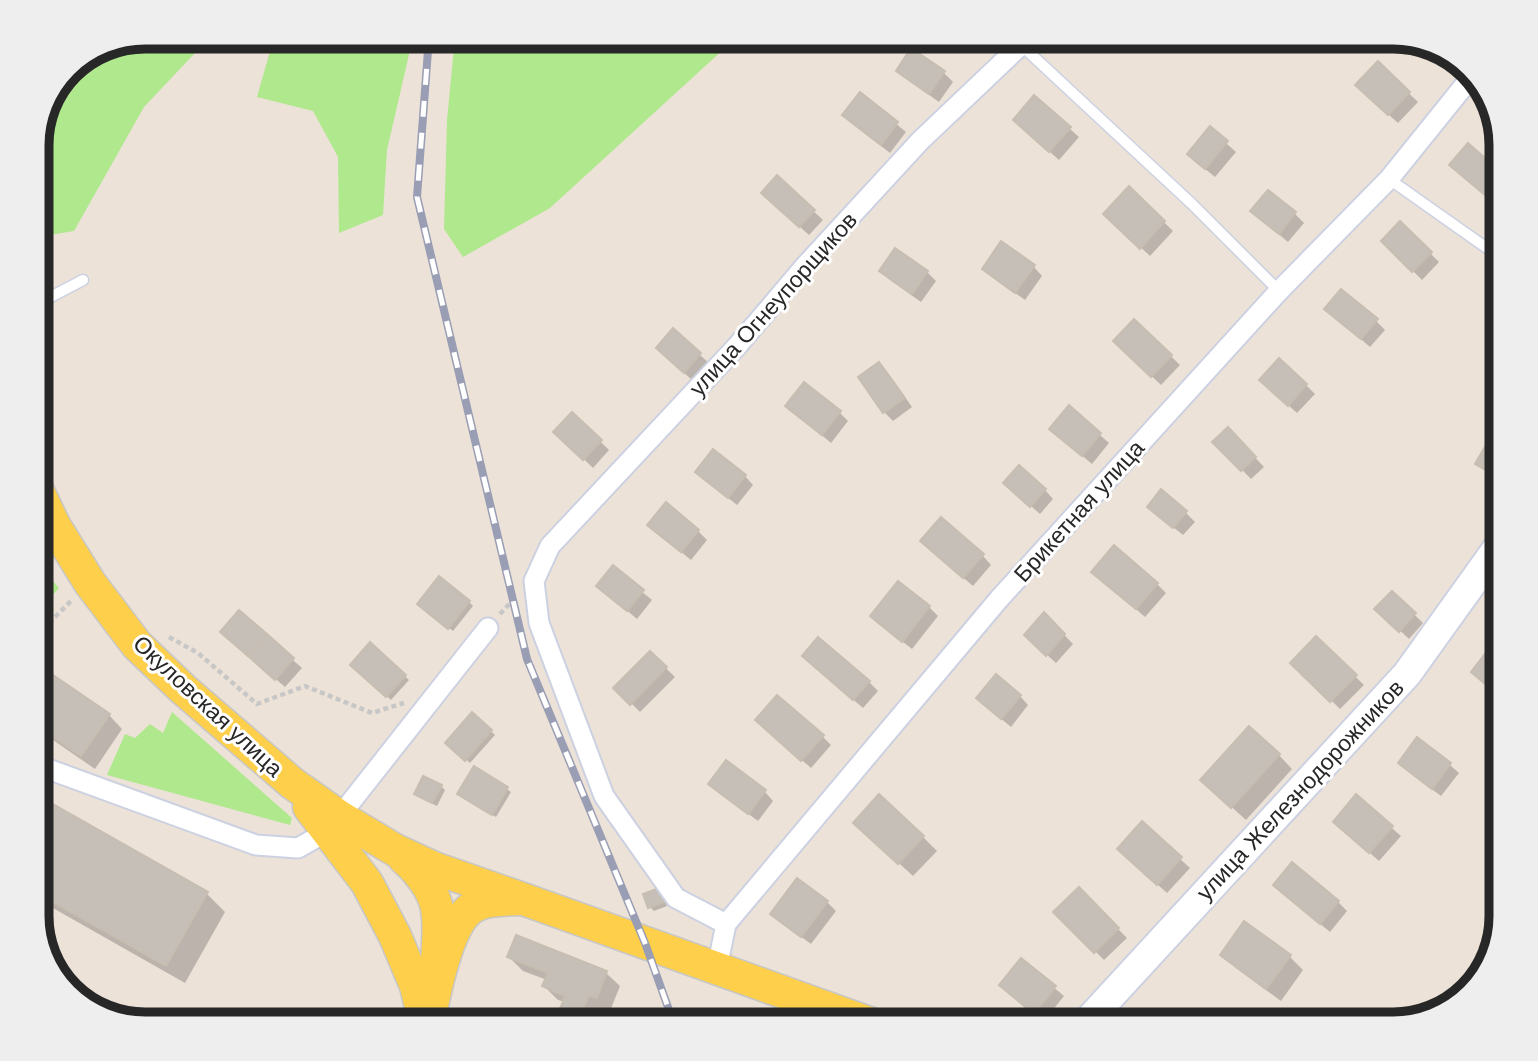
<svg xmlns="http://www.w3.org/2000/svg" width="1538" height="1061" font-family="Arial,sans-serif">
<style>
.green{fill:#afe88d}
.shadow{fill:#0003}
.building{fill:#c6bfb7;stroke:#c7beb1;stroke-width:2}
.lines{fill:none;stroke-linecap:round;stroke-linejoin:round}
.lane-casing{stroke:#ccd1e2;stroke-width:13}
.street-casing{stroke:#ccd1e2;stroke-width:23}
.secondary-casing{stroke:#ccd1e2;stroke-width:32}
.primary-casing{stroke:#c7c7c7;stroke-width:35}
.path{stroke:#c7c7c7;stroke-width:4.5;stroke-dasharray:5 3.5;stroke-linecap:butt}
.lane{stroke:#fff;stroke-width:10}
.street{stroke:#fff;stroke-width:19}
.secondary{stroke:#fff;stroke-width:28}
.primary{stroke:#fdcf4a;stroke-width:32}
.rail-casing{stroke:#9a9eb4;stroke-width:8}
.rail{stroke:#fff;stroke-width:5;stroke-dasharray:16;stroke-linecap:butt}
.labels{text-anchor:middle;dominant-baseline:central;stroke-width:6;stroke-linejoin:round;paint-order:stroke}
.street-label{font-size:23px;fill:#272727;stroke:#fff}
.rim{fill:none;stroke:#272727;stroke-width:9}
</style>
<rect width="100%" height="100%" fill="#ece2d7"/>
<g class="green">
<polygon points="145,37 210,37 144,107 74,231 37,237 37,139 69,68"/>
<polygon points="274,37 413,37 387,150 383,215 339,233 338,157 313,111 257,97"/>
<polygon points="455,37 737,37 550,208 463,257 444,229 447,120"/>
<polygon points="37,562 59,588 37,612"/>
<polygon points="172,712 292,818 290,825 107,775 125,734 135,738 150,724 163,733"/>
<polygon points="750,1009 789,1024 716,1024"/>
</g>
<g class="shadow">
<polygon points="982,37 995,37 990,43"/>
<polygon points="1146,37 1160,37 1154,44"/>
<polygon points="912,51 944,73 953,82 939,102 907,79 898,70"/>
<polygon points="1378,64 1418,102 1398,123 1366,94"/>
<polygon points="861,95 906,132 890,153 853,124 845,115"/>
<polygon points="1035,98 1079,137 1059,160 1024,129"/>
<polygon points="1210,129 1236,152 1215,177 1198,163"/>
<polygon points="778,178 823,220 809,235 772,202"/>
<polygon points="1129,188 1173,231 1150,256 1115,223"/>
<polygon points="1295,214 1304,223 1288,242 1262,220"/>
<polygon points="1401,224 1439,262 1422,280 1383,241"/>
<polygon points="1034,267 1042,276 1025,300 993,277 984,268"/>
<polygon points="881,271 927,272 936,281 921,302 890,280"/>
<polygon points="1335,317 1376,321 1385,330 1370,347"/>
<polygon points="1134,321 1180,365 1161,385 1115,341"/>
<polygon points="673,331 709,363 693,381 667,357"/>
<polygon points="879,364 888,373 912,407 893,421 884,412"/>
<polygon points="1306,385 1315,394 1297,413 1270,389"/>
<polygon points="787,406 839,412 848,421 831,443"/>
<polygon points="1069,408 1109,443 1092,464 1060,437"/>
<polygon points="572,414 609,450 593,468 556,432"/>
<polygon points="1228,429 1264,467 1251,479 1215,442"/>
<polygon points="1493,438 1501,443 1501,481 1487,472 1478,463"/>
<polygon points="745,476 753,485 737,505 706,480"/>
<polygon points="1045,490 1053,499 1040,514 1015,492"/>
<polygon points="1186,513 1195,522 1183,535 1158,515"/>
<polygon points="698,531 707,540 691,560 659,534"/>
<polygon points="931,550 983,556 991,565 973,586"/>
<polygon points="613,568 652,600 637,619 598,586"/>
<polygon points="1103,580 1157,584 1166,593 1145,617"/>
<polygon points="1392,593 1423,623 1409,639 1377,609"/>
<polygon points="469,602 473,606 453,631 423,608"/>
<polygon points="929,607 938,616 912,649 881,625"/>
<polygon points="239,613 302,668 285,687 231,641"/>
<polygon points="1044,614 1073,644 1056,663 1035,644"/>
<polygon points="1316,639 1364,685 1340,709 1293,663"/>
<polygon points="370,644 409,680 391,700 352,664"/>
<polygon points="650,653 675,677 640,712 616,688"/>
<polygon points="813,665 869,682 878,691 863,708"/>
<polygon points="37,666 109,715 122,729 95,769 37,729"/>
<polygon points="1020,696 1028,705 1011,727 987,707"/>
<polygon points="473,715 495,735 470,763 447,743"/>
<polygon points="766,729 822,736 831,745 811,768"/>
<polygon points="1279,755 1292,769 1246,820 1216,793"/>
<polygon points="1400,763 1450,765 1459,773 1441,796 1409,772"/>
<polygon points="475,769 511,792 496,817 459,794"/>
<polygon points="710,784 765,792 773,801 758,821 719,792"/>
<polygon points="441,786 445,790 437,806 420,798 416,794"/>
<polygon points="37,797 207,894 225,912 185,983 37,899"/>
<polygon points="1356,797 1401,836 1379,861 1344,830"/>
<polygon points="1142,824 1190,868 1167,893 1128,858"/>
<polygon points="869,836 923,837 937,851 913,876"/>
<polygon points="1079,889 1127,938 1104,960 1056,912"/>
<polygon points="662,894 667,906 654,911 650,907 645,895"/>
<polygon points="1284,894 1338,902 1347,911 1330,932"/>
<polygon points="827,902 836,911 811,944 781,922"/>
<polygon points="1245,924 1290,957 1303,970 1281,1001 1236,968 1222,954"/>
<polygon points="509,957 606,973 620,986 610,1011 603,1008 596,1024 556,1024 565,1002 558,1000 544,986 547,980 523,971"/>
<polygon points="1021,960 1064,996 1044,1021 1010,994"/>
</g>
<g class="building">
<polygon points="911,48 945,71 929,94 896,71"/>
<polygon points="1378,61 1410,92 1388,115 1355,85"/>
<polygon points="860,92 898,122 881,145 842,115"/>
<polygon points="1034,95 1071,127 1049,152 1013,120"/>
<polygon points="1210,126 1228,141 1205,169 1187,154"/>
<polygon points="1468,143 1501,172 1501,203 1498,206 1449,165"/>
<polygon points="777,175 815,210 799,227 761,193"/>
<polygon points="1129,186 1165,221 1140,249 1103,214"/>
<polygon points="1268,190 1296,212 1279,234 1250,211"/>
<polygon points="1400,221 1432,252 1412,272 1381,241"/>
<polygon points="1001,241 1035,265 1015,293 982,269"/>
<polygon points="895,248 928,271 912,294 879,271"/>
<polygon points="1341,289 1378,319 1361,339 1324,309"/>
<polygon points="1134,319 1172,355 1151,377 1113,341"/>
<polygon points="673,328 701,353 684,373 656,348"/>
<polygon points="1279,358 1307,384 1288,406 1259,380"/>
<polygon points="879,362 905,398 883,413 858,377"/>
<polygon points="804,382 841,411 822,435 785,406"/>
<polygon points="1069,405 1101,433 1082,456 1049,429"/>
<polygon points="572,412 602,440 583,460 553,432"/>
<polygon points="1228,427 1256,457 1241,471 1212,442"/>
<polygon points="1492,435 1501,441 1501,479 1475,464"/>
<polygon points="713,449 746,475 728,498 695,472"/>
<polygon points="1019,465 1046,489 1030,507 1003,483"/>
<polygon points="1161,489 1187,511 1173,528 1147,507"/>
<polygon points="666,502 699,530 681,552 647,525"/>
<polygon points="941,517 984,554 963,578 920,541"/>
<polygon points="1114,545 1158,583 1136,609 1091,572"/>
<polygon points="613,565 644,590 627,611 596,586"/>
<polygon points="439,576 470,601 448,629 417,604"/>
<polygon points="898,581 930,606 902,642 870,616"/>
<polygon points="1392,591 1416,613 1399,632 1374,609"/>
<polygon points="239,610 267,634 248,656 220,632"/>
<polygon points="1044,612 1065,634 1046,656 1024,635"/>
<polygon points="267,634 294,658 275,680 248,656"/>
<polygon points="1316,636 1357,675 1330,702 1290,663"/>
<polygon points="818,637 870,681 853,700 802,656"/>
<polygon points="370,642 406,675 386,697 350,665"/>
<polygon points="1488,650 1501,661 1501,697 1471,672"/>
<polygon points="650,651 667,667 630,705 613,688"/>
<polygon points="37,664 110,714 81,756 37,726"/>
<polygon points="996,674 1021,695 1001,719 976,698"/>
<polygon points="777,695 824,735 801,761 755,720"/>
<polygon points="472,712 492,730 465,761 445,743"/>
<polygon points="1249,726 1280,754 1231,808 1200,780"/>
<polygon points="1417,737 1451,763 1432,789 1398,763"/>
<polygon points="726,760 766,790 748,814 708,784"/>
<polygon points="474,766 508,787 492,815 457,794"/>
<polygon points="423,776 442,785 432,803 414,794"/>
<polygon points="879,794 924,836 898,864 853,823"/>
<polygon points="1356,794 1393,826 1369,853 1333,822"/>
<polygon points="37,795 208,892 166,966 37,893"/>
<polygon points="1142,821 1182,857 1157,885 1117,849"/>
<polygon points="1292,862 1339,901 1320,924 1273,885"/>
<polygon points="797,878 828,901 801,937 770,914"/>
<polygon points="1079,887 1119,928 1094,953 1053,912"/>
<polygon points="659,888 665,902 648,908 643,894"/>
<polygon points="1244,921 1291,955 1266,989 1220,955"/>
<polygon points="516,935 607,971 597,998 589,995 577,1024 554,1024 565,996 542,986 548,973 507,957"/>
<polygon points="1021,958 1056,986 1034,1014 999,985"/>
<polygon points="1161,1009 1178,1024 1147,1024"/>
</g>
<g class="lines">
<defs>
<g id="lane">
<polyline points="1021,45 1192,204 1279,291"/>
<polyline points="1389,179 1501,258"/>
<polyline points="37,304 83,280"/>
</g>
<g id="street">
<polyline points="37,765 256,845 298,848 328,831 488,628"/>
<polyline points="726,924 676,898 604,796 539,623 534,581 550,546 738,345 805,266 920,141 1021,45 1024,37"/>
<polyline points="717,968 726,924 999,599 1279,291 1389,179 1472,76"/>
</g>
<polyline id="secondary" points="1085,1024 1407,674 1501,543"/>
<g id="primary">
<polyline points="37,489 54,525 90,583 137,645 183,689 292,783 340,817 395,850 434,868 523,899 872,1024"/>
<polyline points="309,807 367,883 395,936 416,986 425,1024"/>
<path d="M404,858c14,12 30,32 33,51 3,17 1,34 0,51"/>
<path d="M429,1022c5,-28 18,-95 41,-113 13,-10 33,-9 49,-10"/>
</g>
</defs>
<use href="#lane" class="lane-casing"/>
<use href="#street" class="street-casing"/>
<use href="#secondary" class="secondary-casing"/>
<use href="#primary" class="primary-casing"/>
<g class="path">
<polyline points="500,614 515,598"/>
<polyline points="37,635 72,600"/>
<polyline points="169,637 198,653 257,704 305,686 372,713 404,703"/>
</g>
<use href="#lane" class="lane"/>
<use href="#street" class="street"/>
<use href="#secondary" class="secondary"/>
<use href="#primary" class="primary"/>
<defs>
<polyline id="rail" points="429,37 417,197 527,659 645,943 674,1024"/>
</defs>
<use href="#rail" class="rail-casing"/>
<use href="#rail" class="rail"/>
</g>
<g class="labels">
<g class="street-label">
<text transform="translate(773 304) rotate(-48)">улица Огнеупорщиков</text>
<text transform="translate(1079 511) rotate(-48)">Брикетная улица</text>
<text transform="translate(208 706) rotate(43)">Окуловская улица</text>
<text transform="translate(1300 790) rotate(-47)">улица Железнодорожников</text>
</g>
</g>
<path d="M0 0H1538V1061H0ZM145 49H1393A96 96 0 0 1 1489 145V916A96 96 0 0 1 1393 1012H145A96 96 0 0 1 49 916V145A96 96 0 0 1 145 49Z" fill="#eee" fill-rule="evenodd"/>
<path class="rim" d="M145 49H1393A96 96 0 0 1 1489 145V916A96 96 0 0 1 1393 1012H145A96 96 0 0 1 49 916V145A96 96 0 0 1 145 49Z"/>
</svg>
